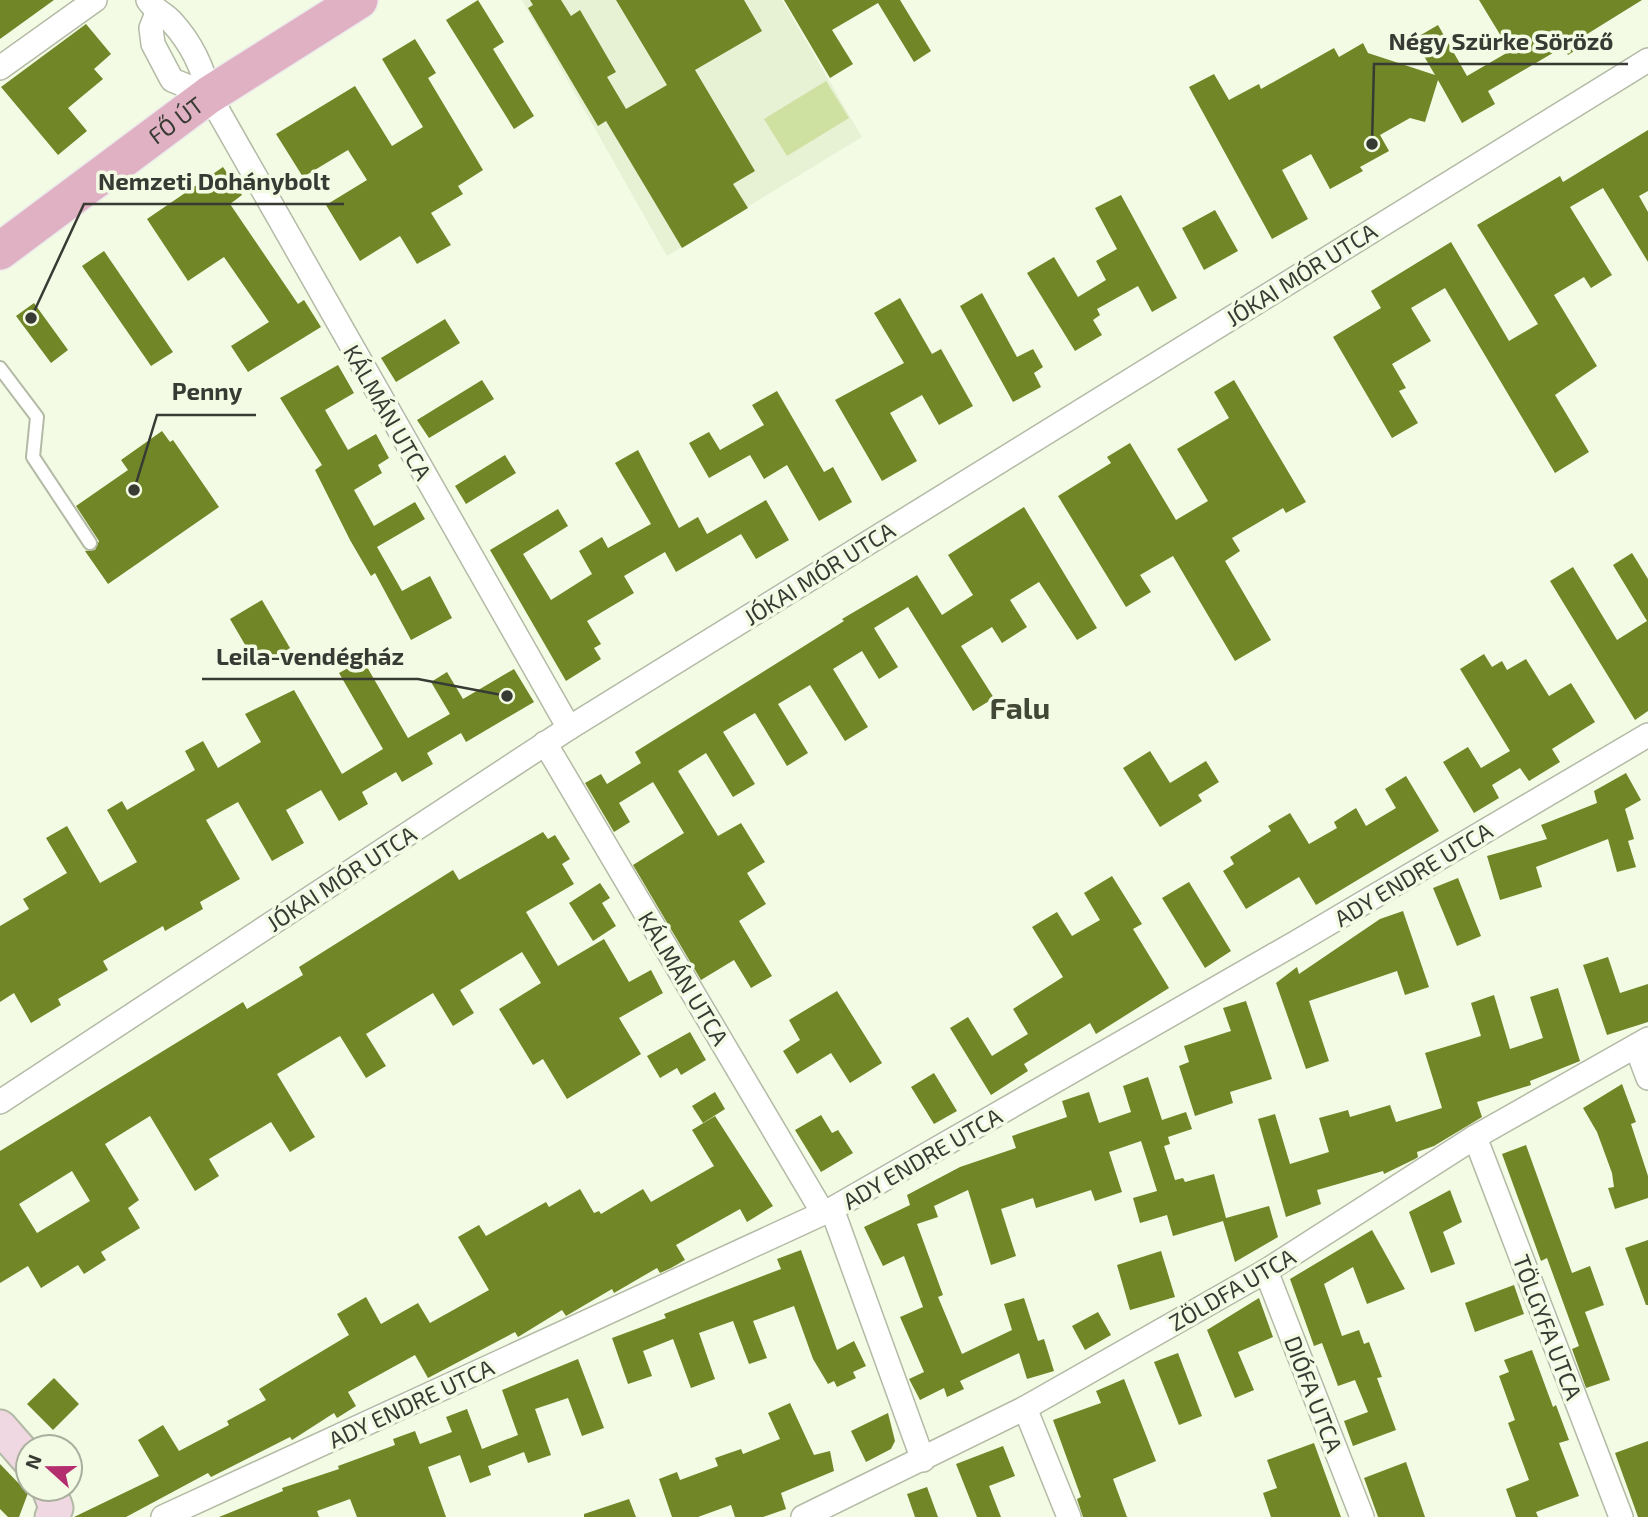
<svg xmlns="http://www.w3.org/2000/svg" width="1648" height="1517" font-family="'Exo 2',sans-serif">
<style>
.built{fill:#e7f1d4}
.green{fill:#cee1a1}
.building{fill:#708627;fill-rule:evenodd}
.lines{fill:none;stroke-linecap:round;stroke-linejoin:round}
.lane-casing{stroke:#b3baa5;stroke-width:16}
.street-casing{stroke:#b3baa5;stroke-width:26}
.secondary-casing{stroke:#b3baa5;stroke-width:37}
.primary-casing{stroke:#ebebeb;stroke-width:40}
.lane{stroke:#fff;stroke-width:12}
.street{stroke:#fff;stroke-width:23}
.secondary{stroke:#efd8e1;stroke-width:33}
.primary{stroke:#dfb1c3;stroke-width:37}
.labels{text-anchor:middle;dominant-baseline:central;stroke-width:7;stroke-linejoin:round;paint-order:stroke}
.street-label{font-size:23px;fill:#383b33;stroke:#f4fbe5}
.district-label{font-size:30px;font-weight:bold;fill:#424736;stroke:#f4fbe5}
.leader{fill:none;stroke:#383b33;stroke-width:2.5}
.callout-dot{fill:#383b33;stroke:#f4fbe5;stroke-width:2.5}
.callout-label{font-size:24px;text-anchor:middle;font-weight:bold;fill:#383b33;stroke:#f4fbe5;stroke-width:7;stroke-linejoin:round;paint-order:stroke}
</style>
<rect width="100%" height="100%" fill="#f4fbe5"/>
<polygon class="built" points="522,0 782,0 862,137 667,256"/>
<polygon class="green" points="826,81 849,118 787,156 764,119"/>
<g class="building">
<polygon points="0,0 54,0 0,39"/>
<polygon points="478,0 504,42 493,49 534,116 514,129 446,20"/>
<polygon points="530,0 561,0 571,16 580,10 616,72 607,77 626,109 667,85 616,0 744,0 762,31 695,70 755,171 733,184 748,208 682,248 606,121 598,126 528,8 533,5"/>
<polygon points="784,0 900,0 931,51 914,62 878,3 832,30 853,64 830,78"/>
<polygon points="1479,0 1642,0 1584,36 1588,42 1568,55 1563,47 1488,91 1495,104 1462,123 1438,80 1425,122 1410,118 1380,135 1389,151 1360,167 1363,171 1330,189 1311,154 1282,170 1308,219 1272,239 1189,87 1214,74 1229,100 1259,84 1261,89 1334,48 1339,57 1363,43 1368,53 1435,75 1414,39 1438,25 1467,76 1510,51"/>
<polygon points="86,24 111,54 94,69 103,79 68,108 87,131 58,155 1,87"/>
<polygon points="415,39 436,73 428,78 483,170 458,186 463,194 431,213 451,245 417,264 400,236 360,261 326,205 367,180 348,150 303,177 276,134 355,86 392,146 423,127 382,59"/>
<polygon points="1648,130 1648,191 1639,196 1648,212 1648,262 1603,188 1570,207 1612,275 1591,288 1584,277 1554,295 1597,366 1555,395 1589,452 1555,473 1445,288 1411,308 1431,341 1392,364 1406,388 1399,391 1418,423 1392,438 1333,337 1381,308 1371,291 1451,242 1509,341 1538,324 1477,225 1560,176 1563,182"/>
<polygon points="223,167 242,195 230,204 298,304 304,300 321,327 248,372 231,346 269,322 224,257 188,281 147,219"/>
<polygon points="1121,195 1177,298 1152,312 1138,286 1097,309 1100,315 1093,320 1102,335 1075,351 1027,273 1054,257 1078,297 1106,280 1096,261 1117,249 1095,208"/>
<polygon points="1215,210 1238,251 1204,270 1182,228"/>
<polygon points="104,251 173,352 151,366 82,266"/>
<polygon points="982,293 1017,357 1033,349 1043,367 1034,373 1041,387 1013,402 960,306"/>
<polygon points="900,298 932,354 941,349 973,406 939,425 922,395 890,413 917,461 882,481 835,400 904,363 874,313"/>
<polygon points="34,303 68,350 51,363 16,316"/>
<polygon points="445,319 460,343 396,382 381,358"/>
<polygon points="338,365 354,393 325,410 348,450 376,434 389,458 378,465 382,473 354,490 374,526 415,502 425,519 377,547 402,591 430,576 452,618 411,640 375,573 371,576 350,540 315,470 322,465 280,398"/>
<polygon points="482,380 494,399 429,438 417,420"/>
<polygon points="1234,380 1306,502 1286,513 1283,508 1232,538 1240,551 1225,561 1271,640 1235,661 1173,556 1140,575 1151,592 1126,607 1058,496 1111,463 1107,457 1130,443 1176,520 1208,501 1177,449 1229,418 1214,392"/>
<polygon points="777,391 824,472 833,467 852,502 819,521 787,465 764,479 750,455 709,478 689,443 709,432 720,450 764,425 752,405"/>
<polygon points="162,431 170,442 173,440 219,507 108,584 85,551 95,550 99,541 76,506 128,470 121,460"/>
<polygon points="638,450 679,528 698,517 707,534 766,500 789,540 756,559 741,534 676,572 665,552 624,576 634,593 587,621 601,644 594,648 601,659 566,681 490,550 558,509 568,526 523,554 551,600 592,574 579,551 602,537 608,548 651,524 615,463"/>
<polygon points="505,455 516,473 466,504 455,486"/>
<polygon points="1024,507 1097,628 1077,640 1039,582 1010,600 1027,627 1002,643 992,627 961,646 994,698 973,711 908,607 874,628 898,667 879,679 862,651 833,669 868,727 845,741 810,685 778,704 808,753 787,766 755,713 723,732 755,784 733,797 706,753 678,771 718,836 741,823 765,862 747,873 766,904 739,921 772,976 751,988 734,960 701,980 633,865 684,833 653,782 619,803 630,822 614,832 585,783 601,774 607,784 641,763 635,752 844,621 842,619 917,575 942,615 973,595 948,555"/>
<polygon points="1632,553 1648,579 1648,711 1635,720 1550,581 1573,567 1617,640 1647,621 1613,565"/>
<polygon points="262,600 290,648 258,667 230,619"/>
<polygon points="1484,654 1492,667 1502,661 1507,670 1526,659 1549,696 1571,683 1595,722 1552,749 1560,762 1529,781 1520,768 1492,785 1499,798 1474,813 1443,762 1468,747 1481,768 1510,751 1460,669"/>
<polygon points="363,660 408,738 450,714 431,682 447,672 463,699 514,669 534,702 466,742 461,733 427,753 433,764 402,782 396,772 362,792 368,804 339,821 321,790 286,810 304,843 272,861 238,802 206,820 240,879 200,902 203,909 165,931 163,926 103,961 108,970 58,999 61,1005 31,1023 14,993 0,1002 0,926 29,909 23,899 67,873 46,838 67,826 100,883 137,862 107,810 122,801 127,810 195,770 185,751 203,741 218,768 261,742 245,714 294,690 342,774 383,749 339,673"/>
<polygon points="1150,751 1170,783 1206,761 1219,782 1198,795 1202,801 1160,827 1123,768"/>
<polygon points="1626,773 1641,800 1625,809 1634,839 1628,841 1636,867 1617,872 1608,839 1536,867 1542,887 1500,900 1487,856 1547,839 1541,825 1597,803 1594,791"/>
<polygon points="1406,776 1439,831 1316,905 1299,877 1246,909 1223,871 1234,864 1230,857 1271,831 1268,826 1290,813 1309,844 1337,828 1334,822 1356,808 1366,826 1396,808 1385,789"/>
<path d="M543,832l5,7 7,-4 15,24 -8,5 12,20 -48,28 32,54 46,-27 25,43 22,-12 12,23 -44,25 22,36 -74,45 -24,-40 -10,6 -34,-56 42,-26 -19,-31 -62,38 14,23 -21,13 -20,-33 -67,41 20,32 -20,12 -26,-42 -63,38 38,63 -25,15 -19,-30 -62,37 10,17 -24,15 -45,-75 -45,28 34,56 -11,8 12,20 -39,24 5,8 -22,14 -6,-9 -37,23 -13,-22 -28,17v-132l243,-149 4,7 56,-34 -4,-8 154,-97 6,10zM72,1171l18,30 -53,32 -18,-29z"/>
<polygon points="1112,876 1142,924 1133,929 1169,988 1096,1034 1090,1023 1024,1064 1028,1071 991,1095 950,1028 968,1017 992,1056 1028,1034 1013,1009 1063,977 1032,927 1057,912 1072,936 1100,920 1084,893"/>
<polygon points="1458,878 1481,936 1457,946 1433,888"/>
<polygon points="1189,882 1231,951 1205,968 1162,898"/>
<polygon points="600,883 610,898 602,903 616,926 593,941 569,903"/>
<polygon points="1403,911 1429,987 1405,995 1397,971 1309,1001 1329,1061 1306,1069 1276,983 1297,967 1299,974 1380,919"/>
<polygon points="1608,957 1620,993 1648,984 1648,1022 1607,1035 1583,965"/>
<polygon points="1558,988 1580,1061 1530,1081 1531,1085 1477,1102 1482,1117 1434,1146 1417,1152 1418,1157 1415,1159 1384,1174 1383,1171 1317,1190 1321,1204 1286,1217 1258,1119 1275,1114 1290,1164 1329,1152 1319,1118 1348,1110 1350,1117 1390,1105 1396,1122 1442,1108 1425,1053 1481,1036 1471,1003 1494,995 1510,1049 1543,1038 1530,997"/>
<polygon points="837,991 882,1063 850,1083 831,1053 797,1074 783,1051 800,1040 789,1020"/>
<polygon points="1246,1001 1272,1079 1230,1092 1233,1103 1195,1116 1179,1066 1189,1062 1184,1046 1231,1031 1223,1008"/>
<polygon points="690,1032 706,1060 681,1075 677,1068 660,1078 647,1056"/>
<polygon points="934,1073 957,1111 934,1124 911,1087"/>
<polygon points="1148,1077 1162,1120 1186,1112 1192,1129 1168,1137 1170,1144 1164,1146 1175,1180 1183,1178 1185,1182 1214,1174 1226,1218 1269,1206 1278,1237 1235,1262 1223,1221 1173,1236 1167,1215 1140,1223 1133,1198 1157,1191 1141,1141 1109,1152 1122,1192 1095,1201 1091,1190 1036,1208 1033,1198 1001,1209 1016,1256 991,1265 968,1190 934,1206 938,1217 917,1224 943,1295 938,1297 962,1354 1012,1330 1004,1304 1024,1298 1038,1341 1044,1339 1054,1371 1027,1379 1019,1353 960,1381 964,1389 947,1397 944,1388 920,1400 909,1379 924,1372 900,1317 923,1307 904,1256 883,1266 864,1227 910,1205 907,1195 960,1167 1016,1148 1012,1136 1067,1117 1062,1101 1089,1092 1099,1123 1131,1112 1123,1086"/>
<polygon points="1622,1084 1636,1122 1631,1124 1648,1176 1648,1198 1615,1209 1608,1188 1614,1187 1612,1173 1597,1132 1583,1108"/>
<polygon points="715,1092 725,1109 703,1123 692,1106"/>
<polygon points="821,1115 832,1133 838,1130 853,1153 821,1172 795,1130"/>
<polygon points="715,1116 773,1206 747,1222 740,1209 676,1245 685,1260 671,1268 660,1273 657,1268 614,1293 612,1289 566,1316 562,1310 518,1337 515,1332 428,1378 415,1355 348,1392 356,1406 337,1418 334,1413 292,1440 290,1437 211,1477 208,1473 126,1517 74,1517 159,1476 138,1440 163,1425 179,1451 229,1425 227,1421 266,1400 259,1389 349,1335 337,1314 366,1297 381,1324 418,1303 430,1323 489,1290 458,1237 479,1225 486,1236 546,1202 549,1207 580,1189 594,1213 599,1211 601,1214 643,1189 651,1202 714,1166 692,1130"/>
<polygon points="1526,1145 1572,1273 1590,1266 1604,1305 1585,1312 1610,1380 1586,1388 1572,1349 1579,1346 1547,1258 1541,1261 1502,1154"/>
<polygon points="1450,1190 1462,1222 1443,1232 1455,1264 1431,1273 1409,1212"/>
<polygon points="1372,1230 1405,1289 1367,1304 1353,1267 1324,1284 1342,1336 1359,1330 1364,1344 1369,1342 1382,1377 1377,1378 1396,1430 1353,1446 1344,1421 1368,1412 1355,1380 1338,1386 1322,1343 1314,1346 1290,1279"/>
<polygon points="1648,1240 1648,1305 1646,1305 1625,1248"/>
<polygon points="801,1250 837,1350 854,1341 866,1366 853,1372 856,1378 837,1387 834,1381 828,1384 813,1359 794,1306 753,1321 767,1358 749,1364 733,1321 699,1333 715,1379 691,1388 673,1339 643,1351 652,1376 628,1384 612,1338 666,1318 664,1314 781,1269 777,1259"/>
<polygon points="1161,1251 1175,1297 1130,1310 1117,1265"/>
<polygon points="1514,1285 1524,1314 1475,1332 1465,1303"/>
<polygon points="1259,1298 1273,1337 1238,1352 1254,1390 1235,1398 1207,1330"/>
<polygon points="1098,1312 1111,1335 1085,1350 1072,1326"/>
<polygon points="1532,1350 1553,1407 1556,1405 1569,1440 1559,1443 1579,1496 1536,1512 1538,1517 1516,1517 1506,1489 1529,1480 1508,1423 1515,1420 1499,1376 1509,1372 1504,1360"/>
<polygon points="1178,1353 1202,1416 1179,1425 1154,1362"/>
<polygon points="578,1359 604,1428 582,1436 568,1398 535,1409 551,1455 528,1463 524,1452 488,1466 491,1475 470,1483 460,1455 428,1467 446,1517 357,1517 350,1499 317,1511 319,1517 219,1517 283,1491 282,1488 339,1469 338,1466 395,1445 393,1439 415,1431 420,1444 452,1432 446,1417 467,1409 482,1449 518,1435 502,1390"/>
<polygon points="54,1378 79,1404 53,1430 27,1404"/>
<polygon points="1124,1379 1156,1461 1113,1479 1127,1517 1083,1517 1077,1499 1081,1497 1053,1420 1101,1403 1096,1391"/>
<polygon points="790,1403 814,1455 830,1451 834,1471 781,1493 786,1509 763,1517 735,1517 731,1505 698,1517 672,1517 659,1479 677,1472 680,1480 718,1466 715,1458 741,1449 743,1454 780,1439 768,1413"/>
<polygon points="888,1413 895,1441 891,1449 866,1462 851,1431"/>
<polygon points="1648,1441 1648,1517 1638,1517 1615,1453"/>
<polygon points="1314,1443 1341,1517 1271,1517 1263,1493 1277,1488 1267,1460"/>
<polygon points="1003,1446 1015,1476 989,1486 1001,1517 977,1517 956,1464"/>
<polygon points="1406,1462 1425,1517 1378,1517 1364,1478"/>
<polygon points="0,1464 28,1493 19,1517 8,1517 0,1509"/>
<polygon points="927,1487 938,1517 915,1517 907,1494"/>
<polygon points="629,1499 636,1517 584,1517 584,1514"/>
</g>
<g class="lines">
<defs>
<polyline id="lane" points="0,368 37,417 33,457 90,543"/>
<g id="street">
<path d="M148,0c8,12 16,13 24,22 19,21 31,45 37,73l360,633"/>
<polyline points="157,13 151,28 153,44 172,80 209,95"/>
<polyline points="0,68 95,0"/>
<polyline points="545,743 823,1213"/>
<polyline points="1636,1046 1648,1078"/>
<polyline points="0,1102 569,728 1648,60"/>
<polyline points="1475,1137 1621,1517"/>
<polyline points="832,1209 923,1460"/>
<polyline points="1266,1271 1362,1517"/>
<polyline points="1025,1408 1069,1517"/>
<polyline points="163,1517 832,1209 1297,942 1648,735"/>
<polyline points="803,1517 1025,1408 1266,1271 1475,1137 1648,1039"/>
</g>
<g id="secondary">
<polyline points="0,1427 28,1459"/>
<polyline points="49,1489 56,1508 52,1517"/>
</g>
<g id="primary">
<path id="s1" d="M0,251l209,-156 150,-95"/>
</g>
</defs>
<use href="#lane" class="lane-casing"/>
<use href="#street" class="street-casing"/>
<use href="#secondary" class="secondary-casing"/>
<use href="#primary" class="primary-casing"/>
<use href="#lane" class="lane"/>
<use href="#street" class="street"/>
<use href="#secondary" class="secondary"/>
<use href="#primary" class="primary"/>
</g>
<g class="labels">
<g class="street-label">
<text stroke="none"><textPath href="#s1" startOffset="219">FŐ ÚT</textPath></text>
<text transform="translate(1301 274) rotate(-32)">JÓKAI MÓR UTCA</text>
<text transform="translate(388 412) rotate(60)">KÁLMÁN UTCA</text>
<text transform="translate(819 573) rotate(-32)">JÓKAI MÓR UTCA</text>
<text transform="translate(1413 874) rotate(-31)">ADY ENDRE UTCA</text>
<text transform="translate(341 878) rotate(-33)">JÓKAI MÓR UTCA</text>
<text transform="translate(684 978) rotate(59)">KÁLMÁN UTCA</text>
<text transform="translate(922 1158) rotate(-30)">ADY ENDRE UTCA</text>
<text transform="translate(1232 1289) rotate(-30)">ZÖLDFA UTCA</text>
<text transform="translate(1548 1327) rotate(69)">TÖLGYFA UTCA</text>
<text transform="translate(1314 1394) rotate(69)">DIÓFA UTCA</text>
<text transform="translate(411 1403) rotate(-25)">ADY ENDRE UTCA</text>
</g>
<g class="district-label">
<text x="1020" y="707">Falu</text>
</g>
</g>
<path class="leader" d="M1372 144L1374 64H1628M31 318L84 204H344M134 490L157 415H256M507 696L418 679H202"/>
<g class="callout-dot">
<circle cx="1372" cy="144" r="7"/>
<circle cx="31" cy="318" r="7"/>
<circle cx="134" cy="490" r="7"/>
<circle cx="507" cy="696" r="7"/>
</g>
<g class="callout-label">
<text x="1501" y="50">Négy Szürke Söröző</text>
<text x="214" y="190">Nemzeti Dohánybolt</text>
<text x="207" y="400">Penny</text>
<text x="310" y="665">Leila-vendégház</text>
</g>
<g transform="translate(49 1468) rotate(291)"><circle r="33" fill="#f4fbe5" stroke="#a9ae9e" stroke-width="2"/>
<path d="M0-5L12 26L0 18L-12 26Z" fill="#b42d6f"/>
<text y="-10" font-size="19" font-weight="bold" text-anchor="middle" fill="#383b33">N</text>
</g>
</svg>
